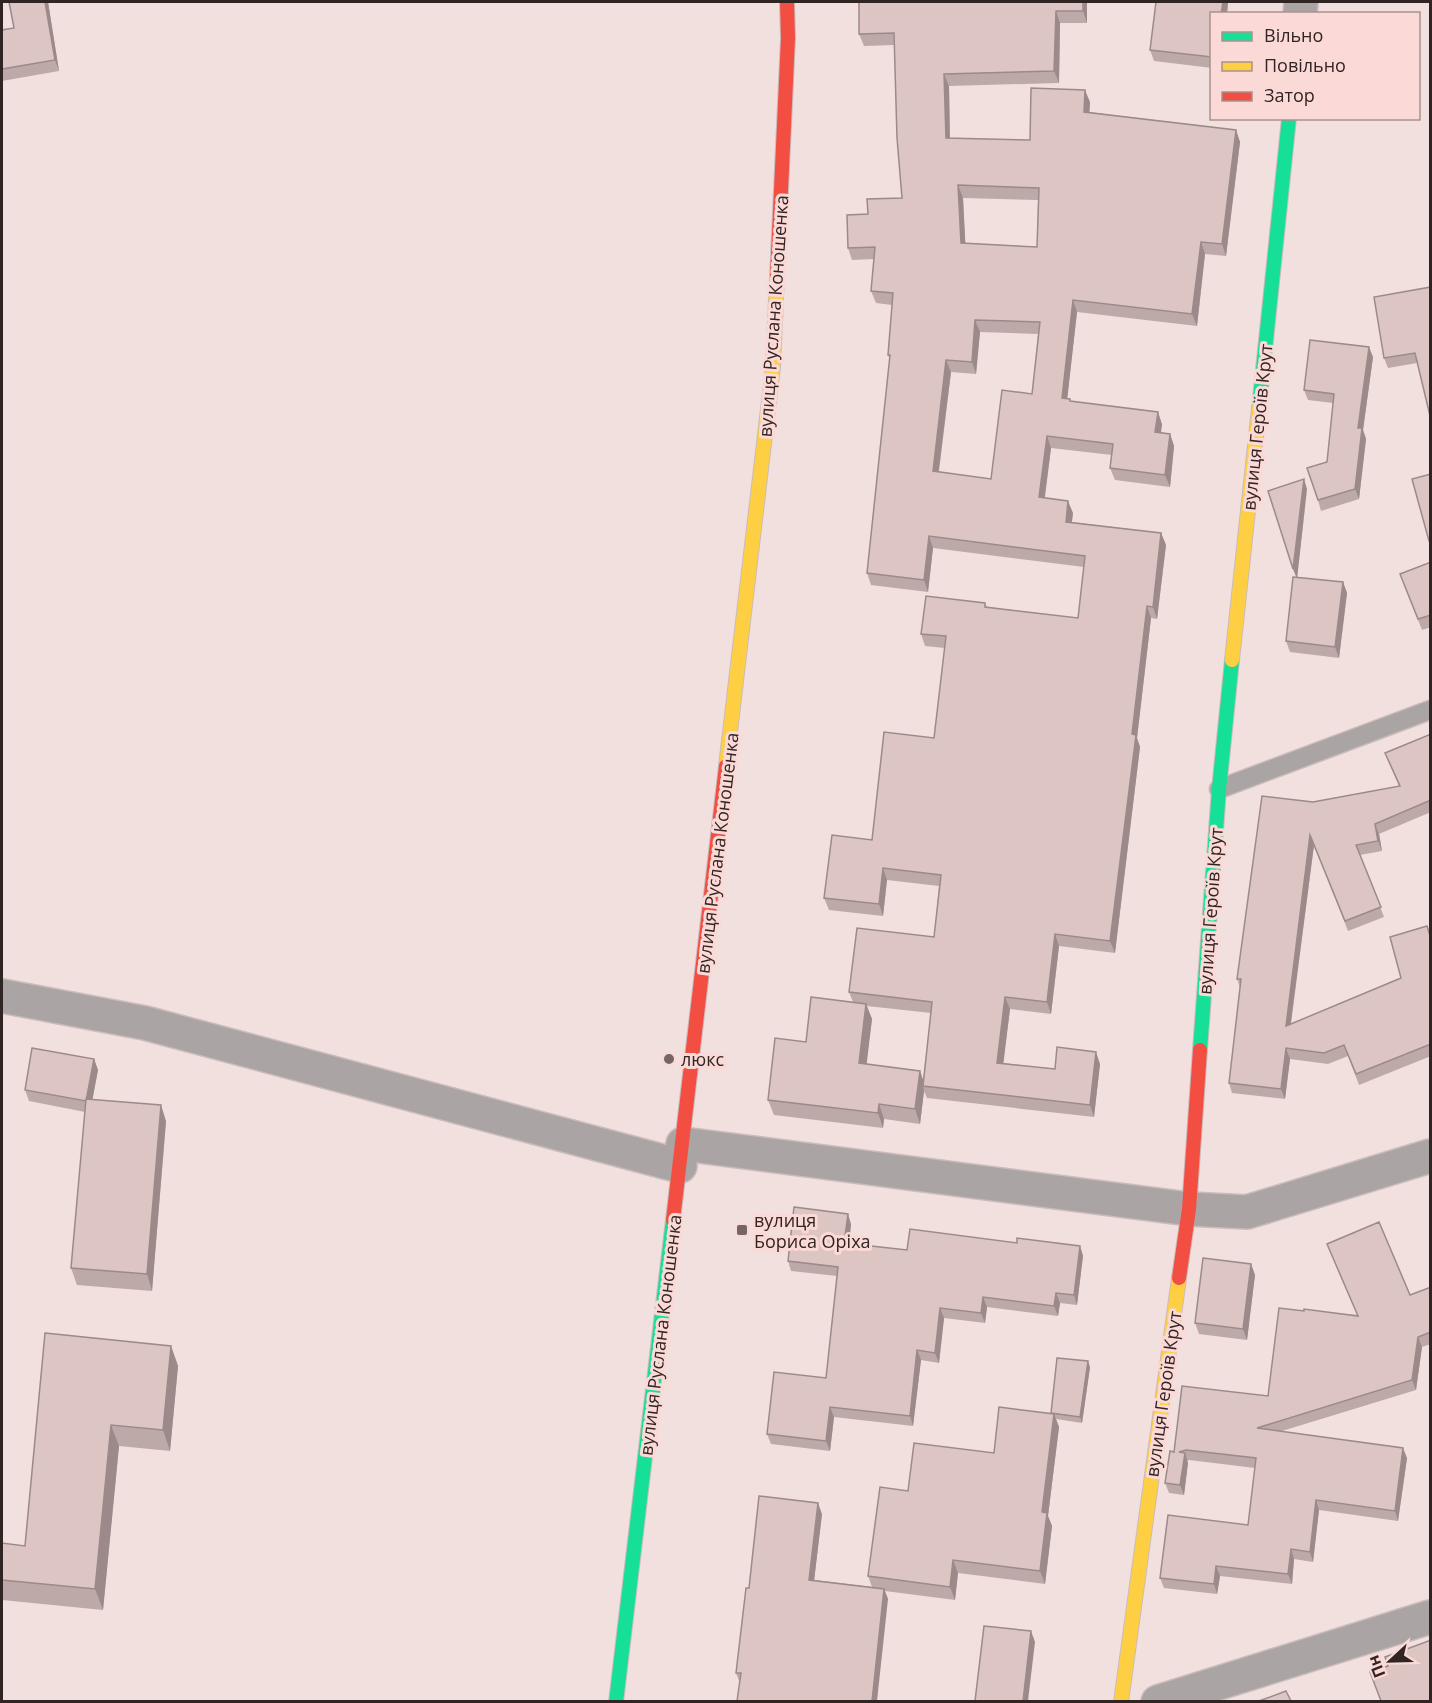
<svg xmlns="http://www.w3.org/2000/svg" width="1432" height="1703" font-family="'Open Sans',sans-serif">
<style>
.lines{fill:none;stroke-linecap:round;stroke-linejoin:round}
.lane-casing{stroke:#cabcbb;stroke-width:21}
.street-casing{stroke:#cabcbb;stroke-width:36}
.fast-casing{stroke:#cabcbb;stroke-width:16}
.slow-casing{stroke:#cabcbb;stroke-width:16}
.jam-casing{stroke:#cabcbb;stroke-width:16}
.lane{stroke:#aba4a4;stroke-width:18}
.street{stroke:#aba4a4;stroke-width:33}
.fast{stroke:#16e098;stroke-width:14}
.slow{stroke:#ffcf43;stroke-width:14}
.jam{stroke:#f24e42;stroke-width:14}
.wall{fill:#bea9a9;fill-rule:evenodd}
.shaded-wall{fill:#9b8a89}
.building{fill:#ddc5c4;stroke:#9b8a89;stroke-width:1.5;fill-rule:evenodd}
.poi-dot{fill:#756665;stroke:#fad9d7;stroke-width:2}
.labels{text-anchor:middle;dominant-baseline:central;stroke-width:6;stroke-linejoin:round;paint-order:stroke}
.street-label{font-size:18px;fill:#312524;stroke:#fad9d7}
.poi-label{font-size:18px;fill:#312524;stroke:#fad9d7;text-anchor:start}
</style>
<rect width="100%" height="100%" fill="#f2e0df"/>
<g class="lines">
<defs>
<polyline id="lane" points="1219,789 1430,710"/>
<g id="street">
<polyline points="1300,14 1301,2"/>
<polyline points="2,996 145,1023 680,1166"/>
<polyline points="683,1144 1189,1209 1247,1212 1430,1156"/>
<polyline points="1158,1702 1430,1617"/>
</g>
<g id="fast">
<polyline points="1259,408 1289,118"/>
<polyline points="1200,1050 1219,789 1232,660"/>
<polyline points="616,1702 673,1220"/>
</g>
<g id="slow">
<polyline points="1232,660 1259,408"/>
<polyline points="726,766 773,367 777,277"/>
<polyline points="1121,1702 1179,1278"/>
</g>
<g id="jam">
<polyline points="777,277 788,38 787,2"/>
<polyline points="673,1220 726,766"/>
<polyline points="1179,1278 1189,1209 1200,1050"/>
</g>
</defs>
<use href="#lane" class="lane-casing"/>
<use href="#street" class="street-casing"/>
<use href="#fast" class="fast-casing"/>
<use href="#slow" class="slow-casing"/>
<use href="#jam" class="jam-casing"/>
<use href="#lane" class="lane"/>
<use href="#street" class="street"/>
<use href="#fast" class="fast"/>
<use href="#slow" class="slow"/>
<use href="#jam" class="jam"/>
</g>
<g class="wall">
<polygon points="9,2 48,2 59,71 2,81 2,30 14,28"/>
<path d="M859,2h228v21h-27l-1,60 -110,3 1,52 80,2 60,-38 -1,10 147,18 4,12 -14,114 -21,-2 -8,72 -120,-14 -10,87h3l1,2 91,23 -1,9 9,1 4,12 -4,41 -55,-7 -5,-12 2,-13 -61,-7 -6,50 28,15 -1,9 89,11 5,12 -9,74 -6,-1 -14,120 3,9 -25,206 -56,-7 -8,68 -41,-5 -7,54 52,6 45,-5 -6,53 -167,-19 -3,-7 -4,33 -36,-5 -1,9 -109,-13 -6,-15 38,-58 47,-40 -4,-10 85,-55 5,-51 -52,-6 -4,36 -54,-6 -5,-12 48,-58 62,-102 11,-90 -20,-2 -4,-12 64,-31 2,4 91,11 6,-51 -151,-19 -5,44 -57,-7 -4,-12 23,-213 -2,-5 4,-50 -16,-2 -5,-12 3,-32 -22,1 -4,-12 20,-34 34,-16 -8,-153 -30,1 -5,-12zM963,198l75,2 -1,47 -72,-4zM980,332l58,2 -6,60 -41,85 -52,-7 12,-100 25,2zM867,1006l64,7 -8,67 -3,-9 -54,-7 6,-45z"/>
<polygon points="1156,2 1228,2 1227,14 1212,14 1212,68 1154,61 1150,50"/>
<polygon points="1431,287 1417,363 1388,368 1384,358"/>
<polygon points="1373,357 1363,430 1366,439 1359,499 1321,511 1318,500 1327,462 1333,403 1308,400 1304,390"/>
<polygon points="1307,489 1297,577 1343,582 1347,593 1339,658 1290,652 1286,641 1296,577"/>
<polygon points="1431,562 1431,627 1422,630 1404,585"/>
<polygon points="1430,734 1431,812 1379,834 1382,851 1360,855 1384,917 1348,931 1314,845 1291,1024 1401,978 1427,926 1431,936 1431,1056 1359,1085 1348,1056 1328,1064 1290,1059 1285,1099 1232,1093 1229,1083 1240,987 1237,979 1313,802 1399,786 1385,753"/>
<polygon points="94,1059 98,1070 92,1099 166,1121 152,1291 77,1285 71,1268 85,1112 29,1101 25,1090"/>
<polygon points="851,1224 849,1243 907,1250 1017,1243 1080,1246 1083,1256 1077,1305 1060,1303 1058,1316 987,1307 985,1323 944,1318 939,1363 921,1360 913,1426 834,1417 830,1451 771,1444 767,1434 826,1378 837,1276 791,1271 788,1261"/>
<polygon points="1327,1244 1410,1295 1431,1287 1431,1344 1422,1347 1416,1390 1282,1431 1407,1458 1398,1521 1319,1510 1313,1562 1294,1559 1292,1584 1220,1576 1217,1594 1164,1588 1160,1578 1248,1525 1255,1468 1189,1460 1187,1461 1188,1463 1184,1495 1169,1493 1165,1483 1174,1452 1268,1396 1304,1311 1358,1315"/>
<polygon points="1251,1264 1255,1275 1247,1340 1199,1334 1195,1323"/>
<polygon points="45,1333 171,1346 178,1366 170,1451 119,1446 103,1610 2,1600 2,1543 25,1546"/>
<polygon points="1090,1367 1082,1423 1056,1419 1059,1427 1048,1516 1052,1526 1045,1584 958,1573 955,1600 885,1591 888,1599 740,1683 736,1673 749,1588 822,1514 814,1580 872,1587 868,1576 908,1491 994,1453 1051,1413"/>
</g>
<g class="shaded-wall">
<polygon points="45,2 48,2 59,71 55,60"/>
<polygon points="1083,2 1087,2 1087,23 1083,11"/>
<polygon points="1223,2 1228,2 1227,14 1221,14"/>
<polygon points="1056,11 1060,23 1059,83 1054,71"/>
<polygon points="944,74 949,86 950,150 946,138"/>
<polygon points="1085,90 1090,102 1089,124 1084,112"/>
<polygon points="1236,130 1240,142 1226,256 1222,244"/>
<polygon points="958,185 963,198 966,255 961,243"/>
<polygon points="1201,242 1205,254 1197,326 1192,314"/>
<polygon points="1073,300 1077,312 1066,410 1062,398"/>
<polygon points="975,320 980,332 976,374 972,362"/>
<polygon points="1369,347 1373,357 1363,430 1366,439 1359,499 1355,489 1358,428"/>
<polygon points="946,360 951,372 937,483 933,471"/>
<polygon points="1158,412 1162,424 1159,444 1155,432"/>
<polygon points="1170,434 1174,446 1170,487 1165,475"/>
<polygon points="1047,436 1051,448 1043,509 1039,497"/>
<polygon points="1304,479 1307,489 1297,579 1293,569"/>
<polygon points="1068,501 1073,513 1070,534 1066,522"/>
<polygon points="1161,533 1166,545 1157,619 1153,607"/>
<polygon points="929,536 933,548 928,592 924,580"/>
<polygon points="1343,582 1347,593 1339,658 1335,647"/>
<polygon points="1147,606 1151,618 1137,738 1140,747 1115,953 1110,941 1132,734"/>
<polygon points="1375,824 1379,834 1382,851 1378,841"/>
<polygon points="1310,835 1314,845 1289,1036 1286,1026"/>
<polygon points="883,868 887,880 883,916 879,904"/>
<polygon points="1055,934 1059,946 1051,1014 1047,1002"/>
<polygon points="1005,997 1010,1009 1002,1075 997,1063"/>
<polygon points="866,1004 872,1019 865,1078 859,1063"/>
<polygon points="1286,1048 1290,1059 1285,1099 1281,1089"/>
<polygon points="1096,1052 1100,1064 1094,1117 1090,1105"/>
<polygon points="94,1059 98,1070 90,1113 86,1102"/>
<polygon points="920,1071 925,1086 923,1086 924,1091 920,1124 915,1109"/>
<polygon points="879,1104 884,1119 883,1128 878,1113"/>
<polygon points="161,1105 166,1121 152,1291 147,1274"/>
<polygon points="848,1214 851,1224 848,1253 844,1243"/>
<polygon points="1080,1246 1083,1256 1077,1305 1074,1295"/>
<polygon points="1251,1264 1255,1275 1247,1340 1243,1329"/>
<polygon points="1056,1293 1060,1303 1058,1316 1054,1306"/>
<polygon points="983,1297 987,1307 985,1323 981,1313"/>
<polygon points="940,1308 944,1318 939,1363 935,1353"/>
<polygon points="1418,1337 1422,1347 1416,1390 1412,1380"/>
<polygon points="171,1346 178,1366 170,1451 163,1430"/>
<polygon points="917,1350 921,1360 913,1426 910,1416"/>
<polygon points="1088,1361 1090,1367 1082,1423 1080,1417"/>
<polygon points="830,1407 834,1417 830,1451 826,1441"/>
<polygon points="1054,1414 1059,1427 1048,1516 1052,1526 1045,1584 1040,1571 1042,1512"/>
<polygon points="111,1425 119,1446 103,1610 95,1589"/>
<polygon points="1403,1448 1407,1458 1398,1521 1395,1511"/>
<polygon points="1185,1453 1188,1463 1184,1495 1180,1485"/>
<polygon points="1316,1500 1319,1510 1313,1562 1310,1552"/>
<polygon points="818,1503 822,1514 813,1590 809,1580"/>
<polygon points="1291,1549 1294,1559 1292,1584 1288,1574"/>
<polygon points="953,1560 958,1573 955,1600 950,1587"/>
<polygon points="1216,1566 1220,1576 1217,1594 1214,1584"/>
<polygon points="884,1589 888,1599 877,1701 872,1701"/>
<polygon points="1031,1631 1035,1642 1028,1701 1023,1701"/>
</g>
<g class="building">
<polygon points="9,2 45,2 55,60 2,69 2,30 14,28"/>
<path d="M859,2h224v9h-27l-2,60 -110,3 2,64 84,2 1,-52 54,2 -1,22 152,18 -14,114 -21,-2 -9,72 -119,-14 -11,98 8,1v2l88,11 -3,20 15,2 -5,41 -55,-7 3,-24 -66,-8 -8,61 29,4 -2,21 95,11 -8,74 -6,-1 -15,128 4,1 -26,206 -55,-7 -8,68 -42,-5 -8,66 58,6 2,-22 39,5 -6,53 -167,-19 9,-84 -83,-10 8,-64 77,9 7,-62 -58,-7 -4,36 -55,-6 8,-63 40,5 12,-108 50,6 12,-102 -25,-2 5,-38 59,7v4l93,11 7,-62 -156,-20 -5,44 -57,-7 23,-218h-2l5,-62 -22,-2 4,-44 -27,1 -1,-33 21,-1 -1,-15 35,-1 -5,-60 -3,-105 -35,1zM958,185l81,3 -2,59 -76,-4zM975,320l65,2 -8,72 -30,-4 -11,89 -58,-8 13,-111 26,2z"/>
<polygon points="1156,2 1223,2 1221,14 1212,14 1212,57 1150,50"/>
<polygon points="1431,287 1431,420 1415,353 1384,358 1374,297"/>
<polygon points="1310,340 1369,347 1358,428 1362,428 1355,489 1318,500 1307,468 1327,462 1334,394 1304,390"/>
<polygon points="1431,474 1431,540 1429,541 1412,479"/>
<polygon points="1304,479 1293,569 1268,491"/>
<polygon points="1431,562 1431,615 1418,619 1400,574"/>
<polygon points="1293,577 1343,582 1335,647 1286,641"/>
<polygon points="1431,734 1431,800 1375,824 1378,841 1356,845 1381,907 1345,921 1310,835 1286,1026 1401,978 1390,937 1427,926 1431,939 1431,1044 1356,1074 1344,1045 1324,1053 1286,1048 1281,1089 1229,1083 1241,979 1237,979 1262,796 1313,802 1400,786 1385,753"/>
<polygon points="811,997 866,1004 859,1063 920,1071 915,1109 879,1104 878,1113 768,1100 775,1038 806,1042"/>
<polygon points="32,1048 94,1059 86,1101 25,1090"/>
<polygon points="86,1099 161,1105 147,1274 71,1268"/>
<polygon points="794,1207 848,1214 844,1243 907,1250 910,1229 1017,1243 1017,1238 1080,1246 1074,1295 1056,1293 1054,1306 983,1297 981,1313 940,1308 935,1353 917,1350 910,1416 830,1407 826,1441 767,1434 774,1372 826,1378 838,1267 788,1261"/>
<polygon points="1379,1222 1410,1295 1431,1287 1431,1332 1418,1337 1412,1380 1257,1428 1403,1448 1395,1511 1316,1500 1310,1552 1291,1549 1288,1574 1216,1566 1214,1584 1160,1578 1168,1515 1248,1525 1256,1458 1186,1450 1179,1452 1185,1453 1180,1485 1165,1483 1170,1451 1174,1452 1182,1386 1268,1396 1279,1308 1304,1311 1304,1309 1358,1316 1327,1244"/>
<polygon points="1203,1258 1251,1264 1243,1329 1195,1323"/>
<polygon points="45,1333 171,1346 163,1430 111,1425 95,1589 2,1580 2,1543 25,1546"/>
<polygon points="1057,1358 1088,1361 1080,1417 1051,1413"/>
<polygon points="999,1407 1054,1414 1042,1512 1047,1513 1040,1571 953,1560 950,1587 868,1576 880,1487 908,1491 914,1443 994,1453"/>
<polygon points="759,1496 818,1503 809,1580 884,1589 872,1701 737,1701 741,1673 736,1673 746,1588 749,1588"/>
<polygon points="984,1626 1031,1631 1023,1701 975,1701"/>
<polygon points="1431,1640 1431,1701 1381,1701 1370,1672 1388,1666 1385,1657"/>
<polygon points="1286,1691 1291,1701 1259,1701"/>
</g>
<g class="poi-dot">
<circle cx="669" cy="1059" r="6"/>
<rect x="736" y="1224" width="12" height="12" rx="3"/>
</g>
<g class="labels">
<g class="street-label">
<text transform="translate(773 316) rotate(-86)">вулиця Руслана Коношенка</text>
<text transform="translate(1257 427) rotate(-84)">вулиця Героїв Крут</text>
<text transform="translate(717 853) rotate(-83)">вулиця Руслана Коношенка</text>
<text transform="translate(1210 911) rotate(-86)">вулиця Героїв Крут</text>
<text transform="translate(660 1335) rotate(-83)">вулиця Руслана Коношенка</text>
<text transform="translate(1163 1394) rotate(-82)">вулиця Героїв Крут</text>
</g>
<g class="poi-label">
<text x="681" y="1059">люкс</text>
<text x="754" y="1220">вулиця<tspan x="754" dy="21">Бориса Оріха</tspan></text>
</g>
</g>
<rect width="1432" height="1703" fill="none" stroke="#312524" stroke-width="6"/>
<rect x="1210" y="12" width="210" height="108" fill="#fad9d7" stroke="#aa918f" stroke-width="1.5"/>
<rect x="1222" y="32" width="30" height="9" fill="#16e098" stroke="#aa918f" stroke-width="1.5"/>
<text x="1264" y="42" font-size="18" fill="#312524">Вільно</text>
<rect x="1222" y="62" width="30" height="9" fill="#ffcf43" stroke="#aa918f" stroke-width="1.5"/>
<text x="1264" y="72" font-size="18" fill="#312524">Повільно</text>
<rect x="1222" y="92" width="30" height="9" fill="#f24e42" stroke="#aa918f" stroke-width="1.5"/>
<text x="1264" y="102" font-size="18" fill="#312524">Затор</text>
<g transform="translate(1390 1661) rotate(248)" stroke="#fad9d7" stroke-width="4.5" paint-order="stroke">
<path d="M0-4.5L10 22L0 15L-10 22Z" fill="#312524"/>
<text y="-9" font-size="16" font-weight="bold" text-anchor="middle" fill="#312524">Пн</text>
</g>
</svg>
